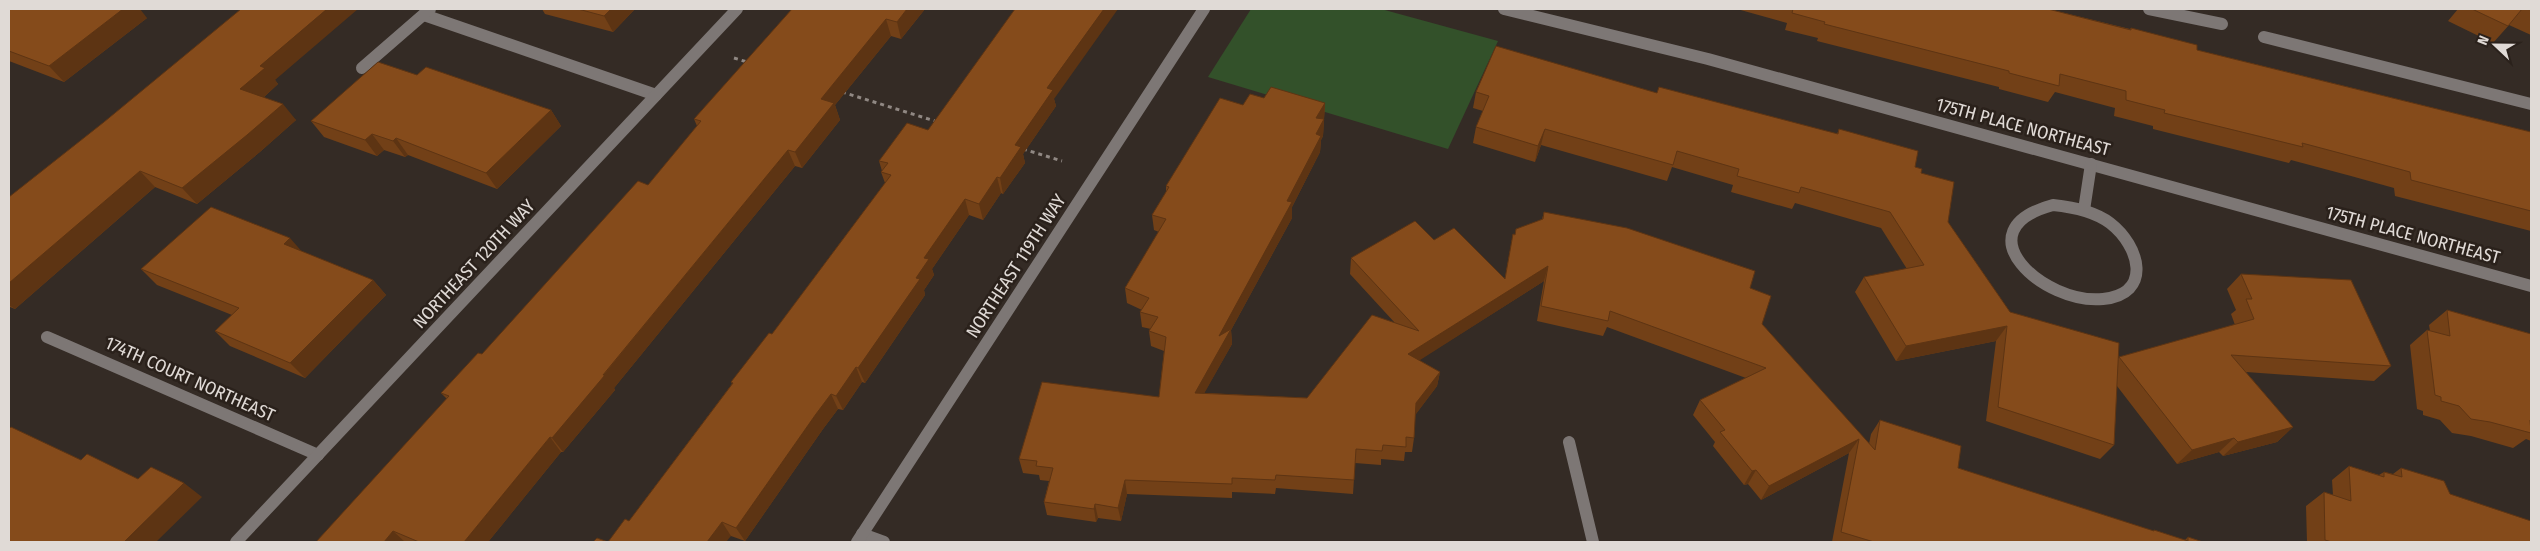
<svg xmlns="http://www.w3.org/2000/svg" width="2540" height="551" font-family="'Fira Sans Condensed',sans-serif">
<style>
.green{fill:#33512a}
.lines{fill:none;stroke-linecap:round;stroke-linejoin:round}
.path{stroke:#908883;stroke-width:3;stroke-dasharray:4 4;stroke-linecap:butt}
.minor{stroke:#7d7775;stroke-width:12}
.wall{fill:#724017}
.shaded-wall{fill:#5d3413}
.building{fill:#854b1b;stroke:#5d3413}
.labels{text-anchor:middle;dominant-baseline:central;stroke-width:5;stroke-linejoin:round;paint-order:stroke}
.street-label{font-size:18px;fill:#e0dad6;stroke:#2a211b}
</style>
<rect width="100%" height="100%" fill="#342b25"/>
<polygon class="green" points="1251,9 1381,9 1498,41 1448,149 1208,77"/>
<g class="lines">
<g class="path">
<polyline points="734,58 747,62"/>
<polyline points="842,92 938,122"/>
<polyline points="1023,149 1062,161"/>
</g>
<g class="minor">
<polyline points="1504,9 1708,59 2531,286"/>
<polyline points="2149,9 2222,24"/>
<polyline points="424,15 656,95"/>
<polyline points="2264,37 2531,104"/>
<polyline points="362,68 430,9"/>
<path d="M2053,205c20,2 41,6 57,18 30,23 43,71 -7,76 -59,6 -143,-69 -50,-94z"/>
<polyline points="2084,210 2091,164"/>
<polyline points="47,337 318,455"/>
<polyline points="1569,442 1593,542"/>
<polyline points="862,534 884,542"/>
<polyline points="236,542 737,9"/>
<polyline points="857,542 1204,9"/>
</g>
</g>
<g class="wall">
<polygon points="9,9 147,18 64,82 9,61"/>
<polygon points="542,9 635,9 613,32 545,14"/>
<polygon points="792,9 925,9 901,39 891,36 835,105 840,120 802,168 795,166 614,388 615,390 563,452 561,452 488,542 316,542 447,399 441,393 482,354 648,185 697,126 694,119"/>
<polygon points="1737,9 2048,9 2130,29 2131,28 2197,50 2531,132 2531,231 2395,196 2394,188 2351,176 2291,160 2289,163 2153,129 2153,126 2114,116 2115,108 2055,92 2048,102 1999,89 1999,87 1817,41 1818,38 1785,30 1787,23"/>
<polygon points="2458,9 2531,9 2531,35 2509,25 2493,43 2448,21"/>
<polygon points="417,75 551,110 561,126 497,189 408,155 405,157 384,150 377,156 324,137 311,121"/>
<polygon points="275,80 278,84 264,97 296,120 261,151 197,204 155,187 15,309 10,307 9,309 9,197"/>
<polygon points="1476,92 1657,93 1837,134 1839,129 1915,167 1921,173 1948,222 2010,312 2118,358 2119,357 2235,325 2231,314 2236,310 2227,289 2241,274 2391,366 2374,381 2246,372 2293,427 2277,442 2223,456 2219,452 2177,464 2117,386 2114,445 2100,459 1986,421 1996,341 1896,361 1855,292 1864,277 1907,269 1881,228 1795,203 1792,209 1731,192 1733,185 1672,167 1667,181 1541,145 1535,162 1473,143 1476,127 1483,111 1473,108"/>
<polygon points="1264,98 1325,103 1323,136 1321,140 1320,152 1292,207 1292,218 1231,330 1232,344 1204,393 1307,398 1395,323 1350,274 1351,258 1434,240 1505,278 1513,234 1515,234 1542,219 1544,212 1750,288 1762,324 1869,444 1871,434 1880,420 1958,468 2153,531 2154,530 2185,540 2188,537 2203,542 1832,542 1849,453 1761,500 1748,484 1744,485 1713,446 1715,442 1693,415 1700,400 1746,378 1607,327 1603,336 1537,321 1544,281 1419,360 1440,372 1437,386 1415,415 1414,438 1412,452 1405,452 1404,461 1381,459 1381,465 1355,463 1353,494 1276,488 1275,494 1232,492 1232,498 1127,494 1121,521 1098,518 1096,522 1047,515 1044,502 1049,481 1040,480 1039,475 1023,473 1019,459 1159,397 1164,351 1151,346 1149,331 1151,329 1142,327 1140,312 1142,310 1127,303 1125,288 1159,232 1154,230 1152,215 1166,192 1166,186 1243,105"/>
<polygon points="1054,99 1056,106 1023,154 1025,163 1003,194 1001,193 983,220 969,215 932,269 934,275 924,290 925,295 865,383 862,382 843,410 838,409 823,429 745,541 731,536 629,521 732,384 731,382 772,334 885,183 881,172 882,171 879,161 928,130"/>
<polygon points="301,251 373,280 386,295 305,378 230,346 215,331 232,315 157,285 141,269"/>
<polygon points="2447,310 2531,334 2531,441 2526,439 2513,448 2471,436 2452,433 2440,420 2423,415 2423,411 2417,409 2410,345 2427,330 2430,331 2429,325"/>
<polygon points="2349,466 2379,475 2384,472 2393,474 2401,468 2450,494 2531,542 2307,542 2306,506 2324,492 2333,495 2332,480"/>
</g>
<g class="shaded-wall">
<polygon points="123,9 140,9 147,18 64,82 49,66"/>
<polygon points="327,9 358,9 275,80 278,84 254,106 240,89 260,66"/>
<polygon points="611,9 635,9 613,32 604,16"/>
<polygon points="907,9 925,9 901,39 897,22"/>
<polygon points="1104,9 1118,9 1054,99 1056,106 1023,154 1025,163 1003,194 1000,178 1015,145 1047,88"/>
<polygon points="886,19 891,36 835,105 840,120 802,168 795,152 821,99"/>
<polygon points="1325,103 1323,136 1321,140 1320,152 1292,207 1292,218 1231,330 1232,344 1196,408 1195,393 1219,336 1316,118"/>
<polygon points="283,104 296,120 261,151 197,204 182,188"/>
<polygon points="551,110 561,126 497,189 486,173"/>
<polygon points="1545,129 1541,145 1535,162 1538,146"/>
<polygon points="372,134 384,150 377,156 365,140"/>
<polygon points="396,138 408,155 405,157 393,141"/>
<polygon points="788,150 795,166 614,388 615,390 563,452 552,438"/>
<polygon points="140,171 155,187 15,309 9,305 9,283"/>
<polygon points="997,177 1001,193 983,220 979,204"/>
<polygon points="965,199 969,215 932,269 934,275 924,290 925,295 865,383 858,368 916,278 924,258"/>
<polygon points="290,238 304,254 284,244"/>
<polygon points="1548,266 1544,281 1406,369 1408,354"/>
<polygon points="373,280 386,295 305,378 290,363"/>
<polygon points="2007,326 1996,341 1896,361 1906,346"/>
<polygon points="856,367 862,382 843,410 836,396"/>
<polygon points="1440,372 1437,386 1413,418 1416,403"/>
<polygon points="831,394 838,409 823,429 745,541 736,528 816,414"/>
<polygon points="2293,427 2277,442 2223,456 2238,442"/>
<polygon points="550,437 561,452 488,542 464,542"/>
<polygon points="2234,438 2219,452 2177,464 2192,450"/>
<polygon points="1859,439 1849,453 1761,500 1769,486"/>
<polygon points="1756,470 1748,484 1744,485 1752,471"/>
<polygon points="1125,480 1127,494 1121,521 1118,508"/>
<polygon points="184,483 202,497 156,542 124,542"/>
<polygon points="1095,504 1098,518 1096,522 1094,509"/>
<polygon points="722,522 731,536 726,542 707,542"/>
<polygon points="393,531 405,542 384,542"/>
</g>
<g class="building">
<polygon points="9,9 123,9 49,66 9,51"/>
<polygon points="241,9 327,9 260,66 265,68 240,89 283,104 247,135 182,188 140,171 9,283 9,197 104,122"/>
<polygon points="578,9 611,9 604,16"/>
<polygon points="792,9 907,9 897,22 886,19 821,99 834,103 795,152 788,150 603,375 605,375 552,438 550,437 464,542 419,542 393,531 384,542 316,542 449,396 441,393 478,353 482,354 638,181 648,185 701,121 694,119"/>
<polygon points="1015,9 1104,9 1047,88 1053,90 1015,145 1021,147 1000,178 997,177 979,204 965,199 924,258 929,259 916,278 920,279 858,368 856,367 836,396 831,394 816,414 736,528 722,522 707,542 608,542 625,519 629,521 733,383 731,382 769,333 772,334 891,175 881,172 888,163 879,161 907,123 928,130"/>
<polygon points="1793,9 2048,9 2131,30 2131,28 2197,45 2197,50 2531,132 2531,211 2411,180 2410,172 2366,160 2302,143 2303,147 2164,113 2165,110 2126,100 2126,91 2060,74 2059,86 2009,73 2009,71 1824,24 1825,22 1792,13"/>
<polygon points="2472,9 2522,9 2508,26"/>
<polygon points="1496,46 1657,93 1659,87 1838,134 1839,129 1918,151 1915,167 1922,169 1921,173 1954,182 1948,222 2010,312 2119,343 2114,445 1998,407 2007,326 1906,346 1864,277 1924,265 1890,212 1801,187 1799,193 1737,176 1739,169 1677,151 1673,165 1545,129 1538,146 1476,127 1489,96 1476,92"/>
<polygon points="378,62 417,75 426,67 551,110 486,173 396,138 393,141 372,134 365,140 311,121"/>
<polygon points="1271,87 1325,103 1316,118 1324,119 1316,134 1321,136 1287,201 1292,202 1219,336 1231,329 1195,393 1307,398 1372,315 1419,331 1351,258 1415,221 1434,240 1454,228 1505,279 1513,234 1515,235 1516,229 1543,219 1544,212 1627,228 1755,271 1750,288 1771,296 1762,324 1875,450 1880,420 1961,446 1958,468 2154,531 2154,530 2188,541 2188,537 2203,542 1874,542 1841,532 1859,439 1769,486 1756,470 1752,471 1720,432 1725,430 1700,400 1766,368 1610,311 1608,321 1541,306 1548,266 1408,354 1440,372 1416,403 1414,438 1406,437 1406,447 1383,445 1382,451 1356,449 1354,480 1276,475 1275,480 1232,478 1232,484 1125,480 1118,508 1095,504 1094,509 1044,502 1053,468 1036,466 1037,461 1019,459 1042,382 1159,397 1166,337 1149,331 1158,317 1140,312 1149,298 1125,288 1166,219 1152,215 1169,187 1166,186 1220,98 1243,105 1250,94 1264,98"/>
<polygon points="211,207 290,238 284,244 373,280 290,363 215,331 239,308 141,269"/>
<polygon points="2241,274 2351,280 2391,366 2231,355 2293,427 2238,442 2234,438 2192,450 2119,357 2254,319 2246,299 2252,299"/>
<polygon points="2447,310 2531,334 2531,420 2530,420 2531,433 2490,422 2471,419 2459,406 2441,401 2441,397 2435,395 2427,330 2450,336"/>
<polygon points="11,427 81,460 87,454 138,479 151,467 184,483 124,542 9,542 9,429"/>
<polygon points="2349,466 2384,477 2384,472 2402,477 2401,468 2444,481 2450,494 2531,521 2531,542 2332,542 2325,540 2324,492 2351,501"/>
<polygon points="597,538 608,542 593,542"/>
</g>
<g class="labels">
<g class="street-label">
<text transform="translate(2023 127) rotate(15)">175TH PLACE NORTHEAST</text>
<text transform="translate(2413 235) rotate(15)">175TH PLACE NORTHEAST</text>
<text transform="translate(474 264) rotate(-47)">NORTHEAST 120TH WAY</text>
<text transform="translate(1016 266) rotate(-57)">NORTHEAST 119TH WAY</text>
<text transform="translate(190 379) rotate(24)">174TH COURT NORTHEAST</text>
</g>
</g>
<rect width="2540" height="551" fill="none" stroke="#e0dad6" stroke-width="20"/>
<g transform="translate(2495 45) rotate(292)" stroke="#2a211b" stroke-width="4" paint-order="stroke">
<path d="M0-4L9 19L0 12L-9 19Z" fill="#e0dad6"/>
<text y="-8" font-size="14" font-weight="bold" text-anchor="middle" fill="#e0dad6">N</text>
</g>
</svg>
